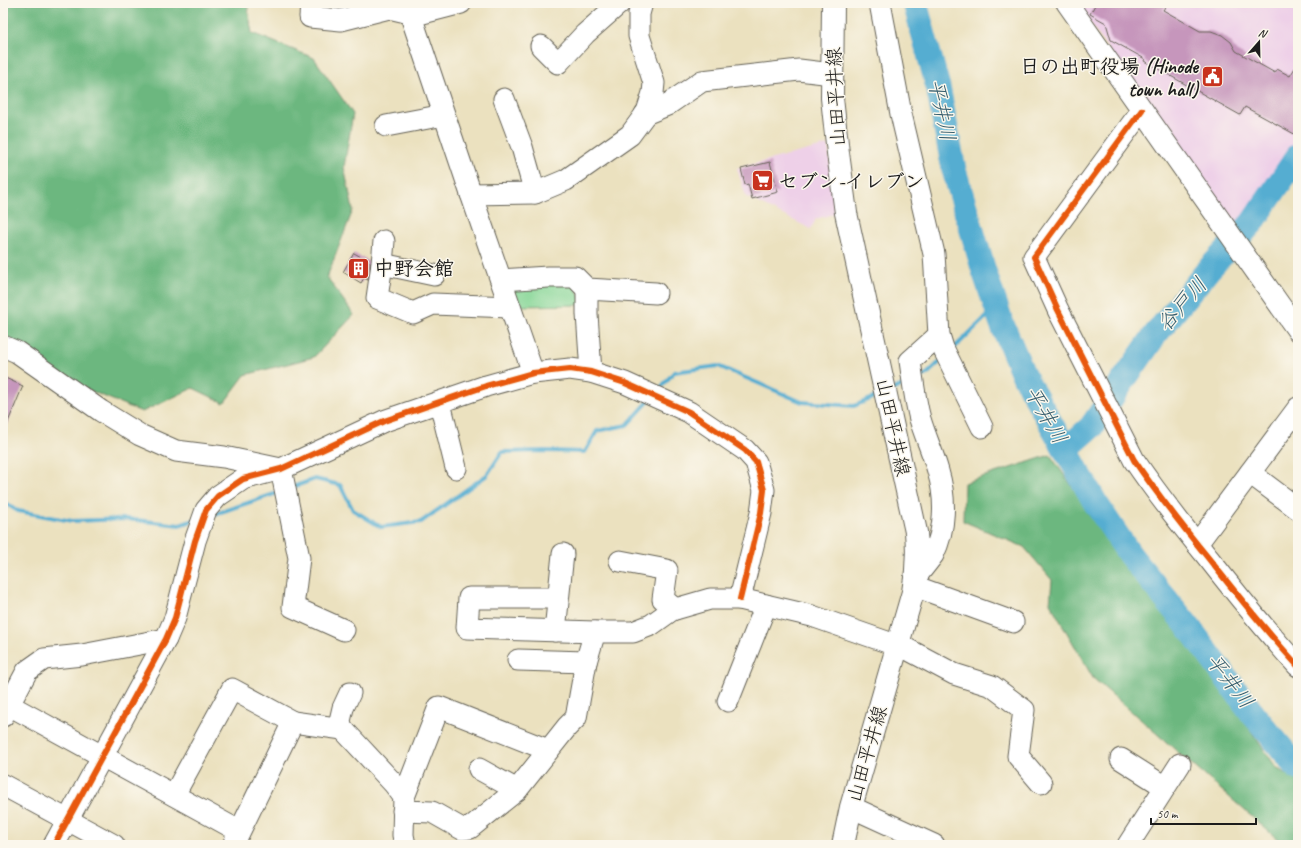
<svg xmlns="http://www.w3.org/2000/svg" width="1301" height="848" font-family="Caveat,'Klee One',sans-serif">
<style>
.built{fill:#eed0e8}
.green{fill:#85d696;stroke:#507959}
.forest{fill:#6cb77f;stroke:#446a4e}
.lines{fill:none;stroke-linecap:round;stroke-linejoin:round}
.stream{stroke:#54add1;stroke-width:4}
.river{stroke:#54add1;stroke-width:25}
.building{fill:#c696bc}
.minor-casing{stroke:#646155;stroke-width:23}
.major-casing{stroke:#646155;stroke-width:24}
.minor{stroke:#fff;stroke-width:21}
.major{stroke:#fff;stroke-width:22}
.cycleway-casing{stroke:#fbf7ec;stroke-width:8}
.cycleway{stroke:#e8590c;stroke-width:6}
.labels{text-anchor:middle;dominant-baseline:central;stroke-width:3;stroke-linejoin:round;paint-order:stroke}
.poi-label{font-size:20px;font-weight:bold;fill:#1c1c1c;stroke:#fbf7ec;text-anchor:start}
.street-label{font-size:20px;fill:#1c1c1c;stroke:#fbf7ec}
.water-label{font-size:21px;font-style:italic;fill:#355d6d;stroke:#fbf7ec}
</style>
<rect width="100%" height="100%" fill="#fbf7ec"/>
<filter id="ink" filterUnits="userSpaceOnUse"><feTurbulence type="fractalNoise" baseFrequency=".025" numOctaves="2"/><feDisplacementMap in="SourceGraphic" scale="8" xChannelSelector="R" yChannelSelector="G"/><feConvolveMatrix kernelMatrix="1 2 1 2 8 2 1 2 1" color-interpolation-filters="sRGB"/></filter>
<filter id="wash" filterUnits="userSpaceOnUse"><feTurbulence type="fractalNoise" baseFrequency=".012" numOctaves="4" result="noise"/><feDisplacementMap in="SourceGraphic" scale="16" xChannelSelector="R" yChannelSelector="G"/><feGaussianBlur stdDeviation="0.9" result="paint"/><feColorMatrix in="noise" values="0 0 0 0 0 0 0 0 0 0 0 0 0 0 0 0 0 1.4 0 .05"/><feComposite in="paint" operator="in"/></filter>
<g filter="url(#wash)">
<rect width="100%" height="100%" fill="#ebe1bf"/>
<g class="built">
<polygon points="1076,3 1286,3 1298,9 1298,144 1235,231"/>
<polygon points="828,145 837,213 816,219 811,229 746,197 737,168"/>
</g>
<polygon class="green" points="573,280 583,305 516,306 509,284"/>
<g class="forest">
<polygon points="3,3 247,3 252,33 314,58 353,114 344,167 353,210 327,277 354,315 314,357 245,375 224,403 193,388 142,412 69,382 3,335"/>
<polygon points="1050,455 1084,503 1186,637 1276,767 1298,781 1298,845 1284,845 1282,843 1093,678 1050,603 1052,580 1024,547 963,521 964,483"/>
</g>
<g class="lines">
<g class="stream">
<polyline points="951,351 984,319 997,311"/>
<polyline points="919,378 927,374 942,360"/>
<polyline points="892,390 907,383"/>
<polyline points="658,391 674,372 718,366 802,402 854,406 880,395"/>
<polyline points="290,488 315,479 340,485 353,510 381,527 421,522 487,475 502,452 545,451 585,452 597,431 627,425 649,401"/>
<polyline points="3,502 18,511 72,521 127,519 180,525 194,520"/>
<polyline points="212,515 280,492"/>
</g>
<g class="river">
<polyline points="915,3 938,87 954,170 984,271 1002,324 1024,376 1095,502 1130,555 1191,630 1253,714 1298,768"/>
<polyline points="1065,450 1091,427 1155,335 1208,270 1252,223 1298,156"/>
</g>
</g>
<g id="blocks">
<g class="building">
<polygon points="1096,3 1168,3 1163,10 1200,31 1211,31 1222,35 1231,42 1236,51 1275,73 1277,69 1290,76 1298,63 1298,136 1245,107 1240,115 1144,61 1145,59 1111,40 1106,23 1090,14"/>
<polygon points="770,162 778,192 752,199 748,184 745,185 741,169"/>
<polygon points="354,253 370,262 368,280 364,278 361,283 343,272"/>
<polygon points="3,377 23,386 3,434"/>
</g>
</g>
</g>
<g filter="url(#ink)">
<use href="#blocks" fill-opacity="0" stroke="#646155" stroke-width="1"/>
<g class="lines">
<defs>
<g id="minor">
<polyline points="311,3 310,17 341,20 389,8"/>
<polyline points="388,3 389,8 406,12 411,16 471,194 533,373"/>
<polyline points="880,3 901,114 934,254 939,335 943,348 982,427"/>
<polyline points="1067,3 1298,331"/>
<polyline points="411,16 461,3"/>
<polyline points="541,46 558,63 585,34 620,3"/>
<polyline points="504,99 522,147 535,193"/>
<path d="M1142,110l-108,147 24,53 76,150c23,34 49,67 75,99 29,37 58,73 89,107"/>
<polyline points="645,114 667,105 702,81 799,70 832,74"/>
<polyline points="386,126 444,115"/>
<polyline points="471,194 535,193 566,180 630,135 647,112 653,93 654,83 639,36 639,14 642,3"/>
<polyline points="384,241 382,264 377,298 413,313 433,304 510,307"/>
<polyline points="382,264 434,275"/>
<polyline points="501,280 548,277 575,277 587,289"/>
<polyline points="3,346 17,352 101,411 140,435 176,451 224,457 281,469 299,558 293,607 344,630"/>
<polyline points="591,372 587,314 587,289 656,293"/>
<polyline points="440,403 456,468"/>
<polyline points="1250,473 1298,509"/>
<polyline points="1197,544 1298,408"/>
<polyline points="620,561 667,570 663,599 675,609"/>
<path d="M916,577c5,-7 12,-15 17,-22 13,-26 13,-57 5,-84 -5,-18 -13,-35 -18,-52 -5,-19 -7,-38 -10,-58l29,-26"/>
<polyline points="914,586 1013,622"/>
<polyline points="557,598 469,598 467,628 595,632"/>
<polyline points="555,631 563,554"/>
<polyline points="518,660 586,662"/>
<polyline points="350,693 343,708 339,725 394,784 404,797"/>
<polyline points="728,701 766,605"/>
<polyline points="9,705 239,831"/>
<polyline points="3,716 27,671 44,659 82,655 166,639"/>
<polyline points="293,722 343,729"/>
<polyline points="1121,759 1165,787"/>
<polyline points="479,769 517,790"/>
<polyline points="3,785 114,845"/>
<polyline points="174,795 232,689 293,722 233,845"/>
<polyline points="851,807 934,845"/>
<polyline points="403,811 432,812 462,829 470,828 517,790 567,727 576,718 586,662 595,632 633,632 651,625 672,610 710,599 740,599 812,616 907,649 954,674 992,686 1024,710 1018,756 1041,783"/>
<polyline points="54,845 166,639 175,618 195,541 206,510 218,496 243,479 281,469 384,421 486,386 533,373 570,369 591,372 625,383 689,412 745,450 756,462 764,490 761,513 740,599"/>
<polyline points="405,845 403,835 404,797 439,707 548,750"/>
<polyline points="1128,845 1180,764"/>
</g>
<path id="major" d="M833,3l-1,95 6,55 8,60 70,319c2,22 1,39 -3,60l-62,215 -8,38"/>
</defs>
<use href="#minor" class="minor-casing"/>
<use href="#major" class="major-casing"/>
<use href="#minor" class="minor"/>
<use href="#major" class="major"/>
<defs>
<g id="cycleway">
<path d="M1142,110l-108,147 24,53 76,150c23,34 49,67 75,99 29,37 58,73 89,107"/>
<polyline points="54,845 166,639 175,618 195,541 206,510 218,496 243,479 281,469 384,421 486,386 533,373 570,369 591,372 625,383 689,412 745,450 756,462 764,490 761,513 740,599"/>
</g>
</defs>
<use href="#cycleway" class="cycleway-casing"/>
<use href="#cycleway" class="cycleway"/>
</g>
</g>
<defs>
<symbol id="civic-square" viewBox="-11 -11 22 22"><rect x="-9" y="-9" width="18" height="18" rx="4" fill="#c8321e" stroke="#fbf7ec"/><path d="M-.6-6.5H3V-4.5H.6V-3L4-1V1h2V6H-6V1h2V-1L-.6-3ZM-1.2 2.5V6h2.4V2.5Z" fill="#fff"/></symbol>
<symbol id="supermarket-square" viewBox="-11 -11 22 22"><rect x="-9" y="-9" width="18" height="18" rx="4" fill="#c8321e" stroke="#fbf7ec"/><path d="M-6-5.5h2.5l.6 2H6L4.5 2H-2.5L-4.4-4H-6ZM-1.5 3.2a1.3 1.3 0 1 0 .1 0ZM3 3.2a1.3 1.3 0 1 0 .1 0Z" fill="#fff"/></symbol>
<symbol id="building-square" viewBox="-11 -11 22 22"><rect x="-9" y="-9" width="18" height="18" rx="4" fill="#c8321e" stroke="#fbf7ec"/><path d="M-4-6H4V6H1V3H-1V6H-4ZM-2.5-4.3h1.7v1.8h-1.7ZM.8-4.3h1.7v1.8H.8ZM-2.5-1h1.7V.8h-1.7ZM.8-1h1.7V.8H.8Z" fill="#fff"/></symbol>
</defs>
<g fill-rule="evenodd">
<use href="#civic-square" x="1200" y="64" width="25" height="25"/>
<use href="#supermarket-square" x="750" y="168" width="25" height="25"/>
<use href="#building-square" x="346" y="256" width="25" height="25"/>
</g>
<g class="labels">
<g class="poi-label">
<text x="1198" y="66" text-anchor="end">日の出町役場 (Hinode<tspan x="1198" dy="23">town hall)</tspan></text>
<text x="778" y="181">セブン-イレブン</text>
<text x="374" y="268">中野会館</text>
</g>
<g class="street-label">
<text transform="translate(836 97) rotate(-93)">山田平井線</text>
<text transform="translate(893 427) rotate(78)">山田平井線</text>
<text transform="translate(867 754) rotate(-74)">山田平井線</text>
</g>
<g class="water-label">
<text transform="translate(942 110) rotate(78)">平井川</text>
<text transform="translate(1182 304) rotate(-49)">谷戸川</text>
<text transform="translate(1046 415) rotate(60)">平井川</text>
<text transform="translate(1230 681) rotate(52)">平井川</text>
</g>
</g>
<rect width="1301" height="848" fill="none" stroke="#fbf7ec" stroke-width="16"/>
<g transform="translate(1259 42) rotate(20)" stroke="#fbf7ec" stroke-width="3" paint-order="stroke">
<path d="M0-3L7 15L0 10L-7 15Z" fill="#1c1c1c"/>
<text y="-6" font-size="11" font-weight="bold" text-anchor="middle" fill="#1c1c1c">N</text>
</g>
<path d="M1151 818v6h105v-6" fill="none" stroke="#1c1c1c" stroke-width="2"/>
<text x="1157" y="818" font-size="12" fill="#1c1c1c" stroke="#fbf7ec" stroke-width="3" paint-order="stroke">50 m</text>
</svg>
